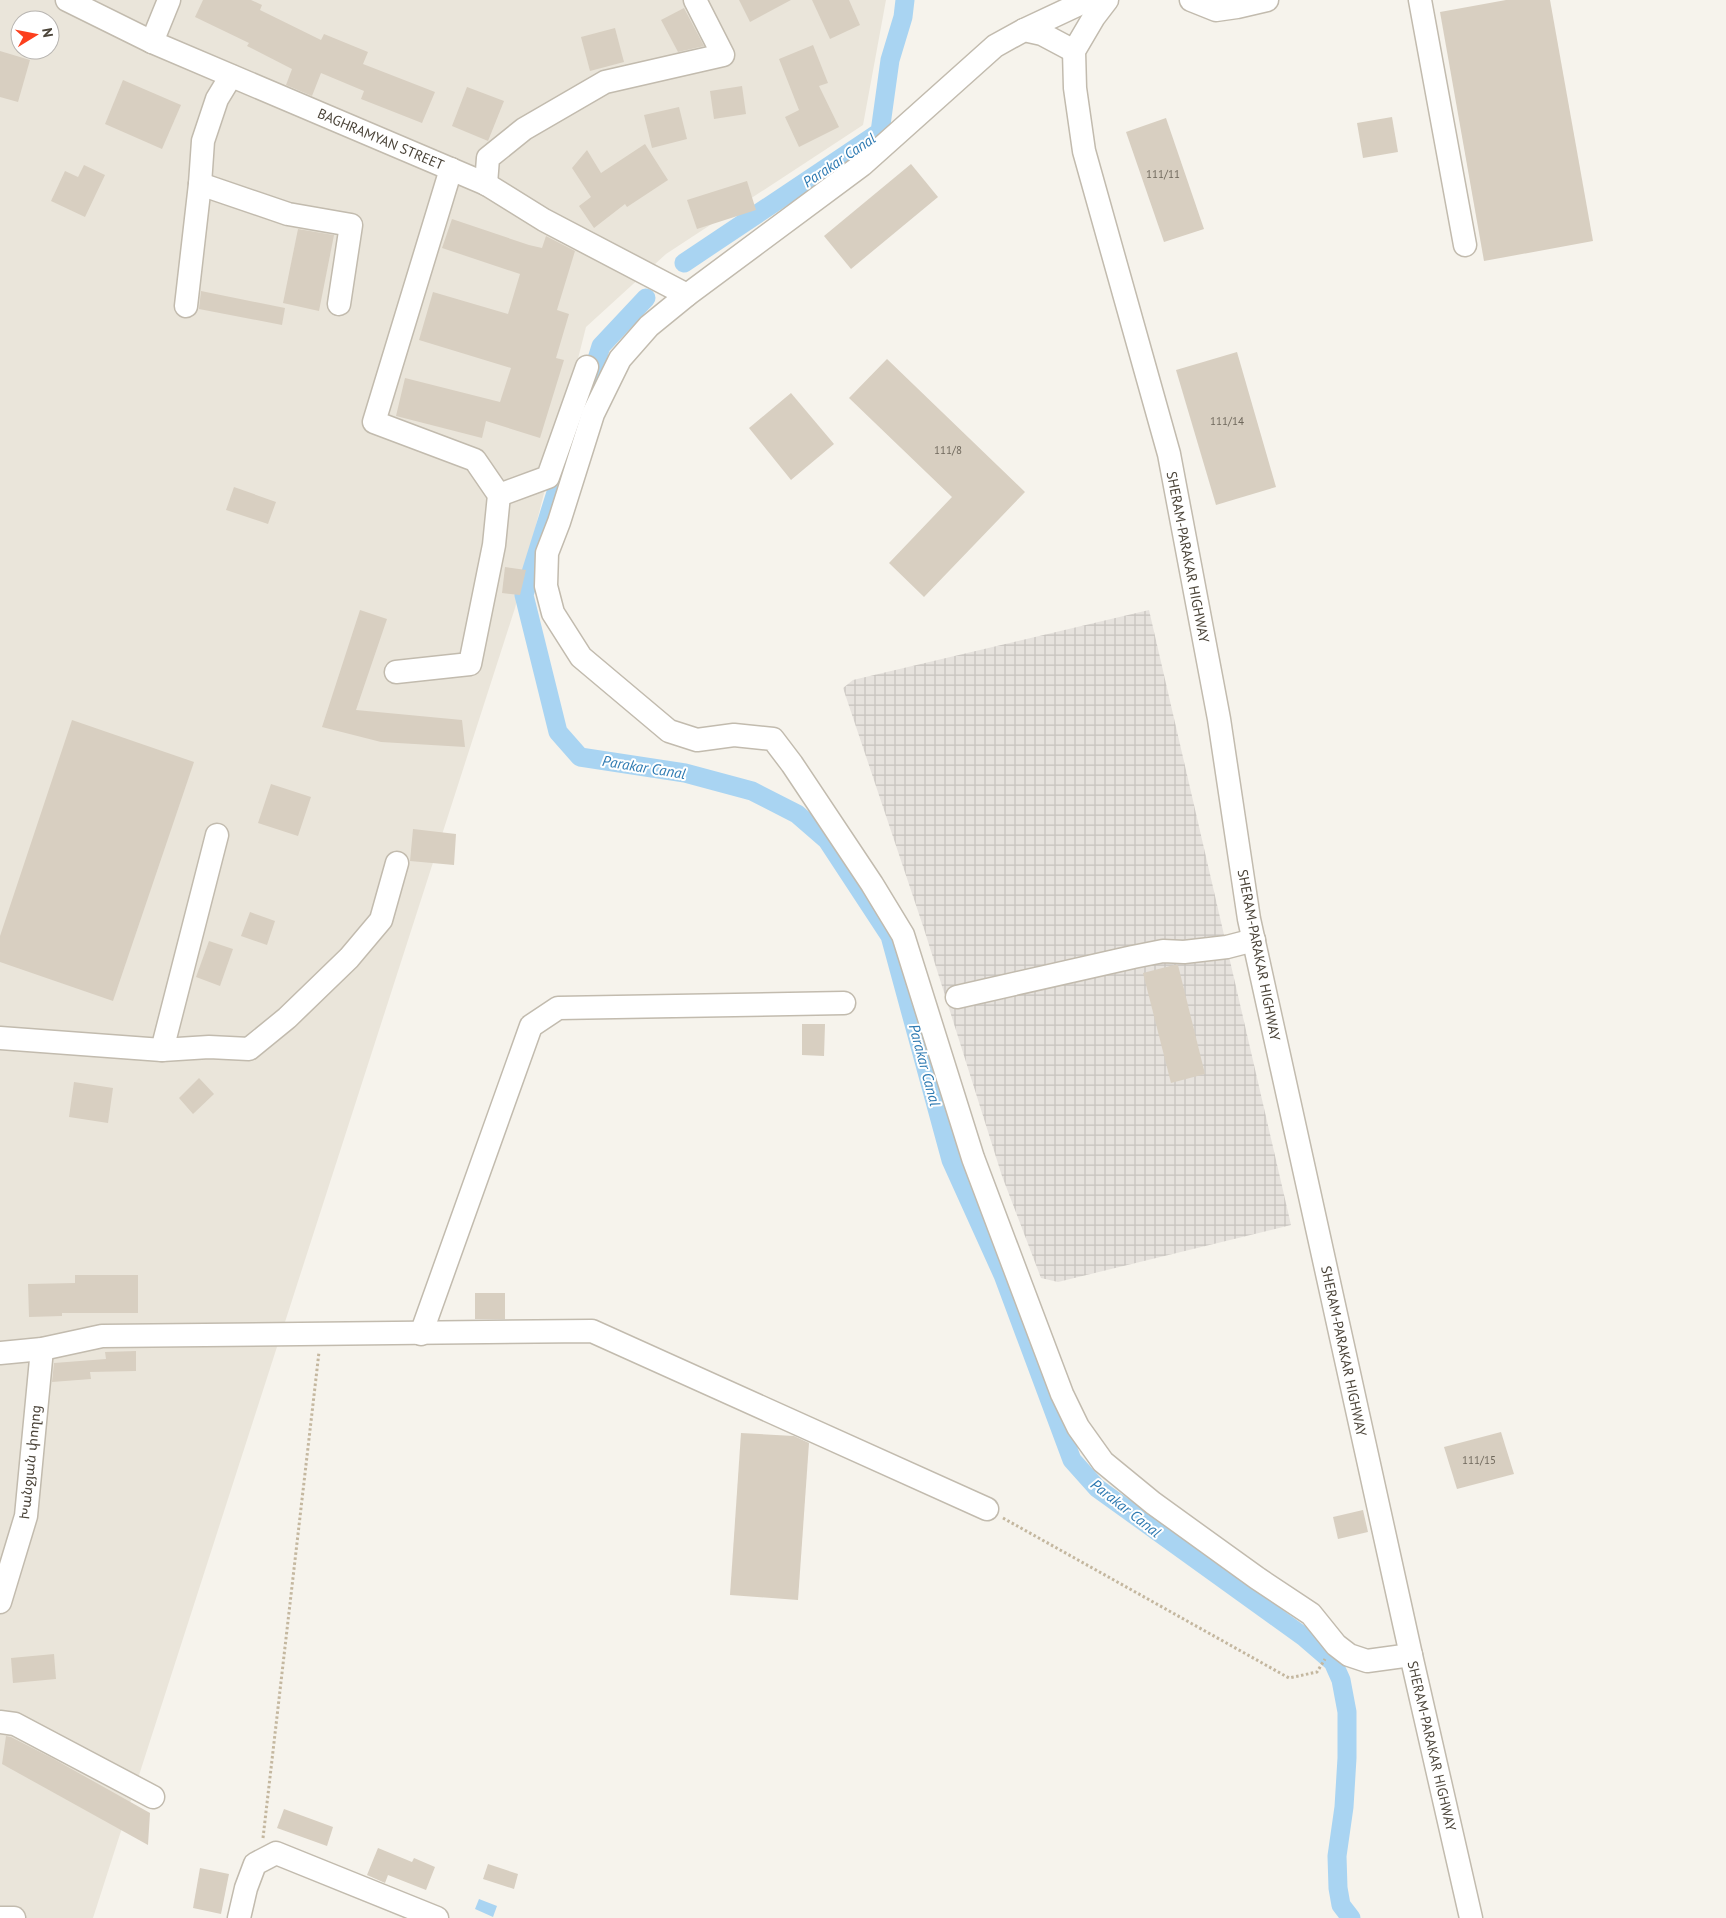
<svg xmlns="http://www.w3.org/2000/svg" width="1726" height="1918" font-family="'PT Sans','Noto Sans Armenian',sans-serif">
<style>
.residential{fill:#eae5da;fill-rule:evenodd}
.industrial{fill:url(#industrial-grid)}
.water{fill:#a9d4f2}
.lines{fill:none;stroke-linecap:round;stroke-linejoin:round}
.canal{stroke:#a9d4f2;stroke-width:19}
.building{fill:#d8cfc1}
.minor-casing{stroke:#c2bbae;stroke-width:25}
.path{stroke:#c4b79f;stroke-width:3;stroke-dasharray:2.5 2.5;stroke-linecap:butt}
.minor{stroke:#fff;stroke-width:22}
.labels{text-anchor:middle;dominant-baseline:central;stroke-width:4;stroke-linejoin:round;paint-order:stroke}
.number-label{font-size:11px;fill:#6e675b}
.street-label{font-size:14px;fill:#4b4439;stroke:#fff}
.water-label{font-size:15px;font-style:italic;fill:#2e7ab2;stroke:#fff}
</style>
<defs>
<pattern id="industrial-grid" width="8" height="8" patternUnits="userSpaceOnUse" patternTransform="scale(1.25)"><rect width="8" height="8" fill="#e6e2dd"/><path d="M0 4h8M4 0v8" fill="none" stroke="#c7c3be"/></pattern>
</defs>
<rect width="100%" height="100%" fill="#f6f3ec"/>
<path class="residential" d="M0,0h886l-23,125 -197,129 -80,73 -71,281 -422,1310h-93zM20,20h30v30h-30z"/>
<polygon class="industrial" points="1149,610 1291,1225 1058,1282 1041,1278 1002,1176 924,929 843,688 853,680"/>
<polygon class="water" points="479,1899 497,1906 493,1917 475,1909"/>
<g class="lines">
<g class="canal">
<polyline points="684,263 880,132 890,60 903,17 905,0"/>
<polyline points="589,385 601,346 646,298"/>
<polyline points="574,435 524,595 558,732 580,757 685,773 752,791 797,814 827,840 890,936 951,1160 1003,1275 1072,1460 1097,1488 1304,1637 1333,1662 1341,1680 1347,1712 1347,1758 1344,1807 1337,1856 1338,1888 1341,1905 1351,1918"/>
</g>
</g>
<g class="building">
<polygon points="203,0 251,0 262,5 260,10 321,40 324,34 368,52 363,64 435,92 422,123 361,99 364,91 321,73 312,96 286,85 292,69 247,46 249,43 195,17"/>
<polygon points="739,0 791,0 750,22"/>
<polygon points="812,0 849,0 860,25 830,39"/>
<polygon points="1506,0 1550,0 1593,241 1484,261 1440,12"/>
<polygon points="684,8 704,46 678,52 661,20"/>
<polygon points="615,28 624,62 590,71 581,37"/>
<polygon points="813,45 828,83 819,86 839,127 799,147 785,117 799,110 779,59"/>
<polygon points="0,51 30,60 18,102 0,97"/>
<polygon points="123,80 181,105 162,149 105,124"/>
<polygon points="742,86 746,114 714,119 710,91"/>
<polygon points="467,87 504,101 488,141 452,126"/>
<polygon points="679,107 687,139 652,148 644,115"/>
<polygon points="1392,117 1398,152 1363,158 1357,123"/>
<polygon points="1166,118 1204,229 1164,242 1126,132"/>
<polygon points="645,144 668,180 627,207 625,204 594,228 579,206 591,197 572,168 587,150 601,173"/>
<polygon points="911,164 938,197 851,269 824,236"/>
<polygon points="84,165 105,175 85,217 51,201 65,171 78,177"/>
<polygon points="747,181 756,210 697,229 687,200"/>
<polygon points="452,219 529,245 542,248 546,236 575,251 557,310 569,314 556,358 564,360 540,438 486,421 482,438 396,416 405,378 500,402 511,368 419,340 433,292 508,314 520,274 442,248"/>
<polygon points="298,229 334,235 319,311 283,303"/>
<polygon points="201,291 285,308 282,325 199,309"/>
<polygon points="1237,352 1276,487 1216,505 1176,370"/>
<polygon points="887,359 1025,492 924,597 889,563 952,497 849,398"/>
<polygon points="791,393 834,444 791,480 749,428"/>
<polygon points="234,487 276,502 268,524 226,510"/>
<polygon points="505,567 526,570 520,595 502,593"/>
<polygon points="360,610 387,619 356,710 462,720 465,747 381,742 322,727"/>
<polygon points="72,720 194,762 113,1001 0,962 0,936"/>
<polygon points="271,784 311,797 298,836 258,823"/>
<polygon points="413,829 456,834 454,865 410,861"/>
<polygon points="250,912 275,921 267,945 241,936"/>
<polygon points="209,941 233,949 220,986 196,977"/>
<polygon points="1174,965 1178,965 1205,1074 1171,1083 1143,973"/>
<polygon points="802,1024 825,1024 824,1056 802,1055"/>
<polygon points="199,1078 214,1094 193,1114 179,1098"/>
<polygon points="74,1082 113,1088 108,1123 69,1117"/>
<polygon points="75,1275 138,1275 138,1313 62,1313 62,1316 29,1317 28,1284 75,1283"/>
<rect x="475" y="1293" width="30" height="26"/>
<polygon points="136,1351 136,1371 90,1372 91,1379 52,1382 54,1363 106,1359 105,1352"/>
<polygon points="1501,1432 1514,1474 1457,1489 1444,1447"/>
<polygon points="741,1433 794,1436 809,1443 798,1600 730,1595"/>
<polygon points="1363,1510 1368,1532 1338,1539 1333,1517"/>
<polygon points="54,1654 56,1679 13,1683 11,1658"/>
<polygon points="6,1736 11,1737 52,1758 150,1813 148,1845 2,1764"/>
<polygon points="284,1809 333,1827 327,1846 277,1828"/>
<polygon points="378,1848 412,1862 414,1858 435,1867 426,1890 388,1875 385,1883 367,1875"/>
<polygon points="488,1864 518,1874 514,1889 483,1879"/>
<polygon points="200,1868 229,1874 221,1914 193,1908"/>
</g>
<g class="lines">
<defs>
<g id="minor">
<polyline points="67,0 152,42 486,184 544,220 687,295"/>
<polyline points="1107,0 1094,17 1074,51 1075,88 1084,151 1169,454 1219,719 1249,919 1411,1655 1471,1918"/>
<polyline points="1191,0 1216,10 1237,7 1267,0"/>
<polyline points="1420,0 1465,245"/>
<polyline points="1024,30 1088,0"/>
<polyline points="152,42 169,0"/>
<polyline points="1074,51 1042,34 1024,30 995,46 862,165 687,295 649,326 620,359 593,414 559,522 547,553 546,586 553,613 581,657 669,731 697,740 734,735 773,739 792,764 872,884 903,935 973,1158 1062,1394 1078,1427 1103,1462 1153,1503 1257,1578 1311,1614 1336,1645 1349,1655 1367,1661 1411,1655"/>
<polyline points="200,184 288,214 351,225 339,304"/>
<polyline points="486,184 488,158 524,129 605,82 723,55 695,0"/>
<polyline points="186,306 200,184 203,141 217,99 231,76"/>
<polyline points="499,495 548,477 587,367"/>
<polyline points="396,672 470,664 494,545 499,495 475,460 374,422 451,169"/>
<polyline points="957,997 1133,957 1163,951 1184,952 1227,947 1254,940"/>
<polyline points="0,1038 162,1050 209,1047 249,1049 287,1018 349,958 381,920 397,863"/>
<polyline points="162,1050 217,835"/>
<polyline points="421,1334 531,1026 558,1008 844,1003"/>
<polyline points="0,1353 42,1349 102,1336 592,1331 987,1509"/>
<polyline points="0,1602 26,1516 42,1349"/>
<polyline points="0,1722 15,1724 153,1797"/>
<polyline points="0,1918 14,1918"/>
<polyline points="239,1918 246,1888 255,1864 276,1853 437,1918"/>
</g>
</defs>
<use href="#minor" class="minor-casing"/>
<g class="path">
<polyline points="1003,1518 1289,1678 1317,1672 1325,1659"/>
<polyline points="263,1838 319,1352"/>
</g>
<use href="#minor" class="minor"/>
</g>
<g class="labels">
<g class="number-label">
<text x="1163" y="174">111/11</text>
<text x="1227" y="421">111/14</text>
<text x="948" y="450">111/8</text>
<text x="1479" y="1460">111/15</text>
</g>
<g class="street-label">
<text transform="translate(381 139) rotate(23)">BAGHRAMYAN STREET</text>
<text transform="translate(1188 557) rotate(79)">SHERAM-PARAKAR HIGHWAY</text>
<text transform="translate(1259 955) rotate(79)">SHERAM-PARAKAR HIGHWAY</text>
<text transform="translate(1344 1351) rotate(78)">SHERAM-PARAKAR HIGHWAY</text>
<text transform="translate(30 1462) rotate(-84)">Խանջյան փողոց</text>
<text transform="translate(1432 1746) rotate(77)">SHERAM-PARAKAR HIGHWAY</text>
</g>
<g class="water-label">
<text transform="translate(839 160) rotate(-34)">Parakar Canal</text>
<text transform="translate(644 767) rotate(9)">Parakar Canal</text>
<text transform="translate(925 1065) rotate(75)">Parakar Canal</text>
<text transform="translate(1126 1508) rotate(38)">Parakar Canal</text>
</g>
</g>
<g transform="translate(35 35) rotate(80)"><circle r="24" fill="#ffffff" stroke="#b7b4b0"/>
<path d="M0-4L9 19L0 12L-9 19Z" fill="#fc3f1d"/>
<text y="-8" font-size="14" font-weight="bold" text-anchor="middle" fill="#4b4439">N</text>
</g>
</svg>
